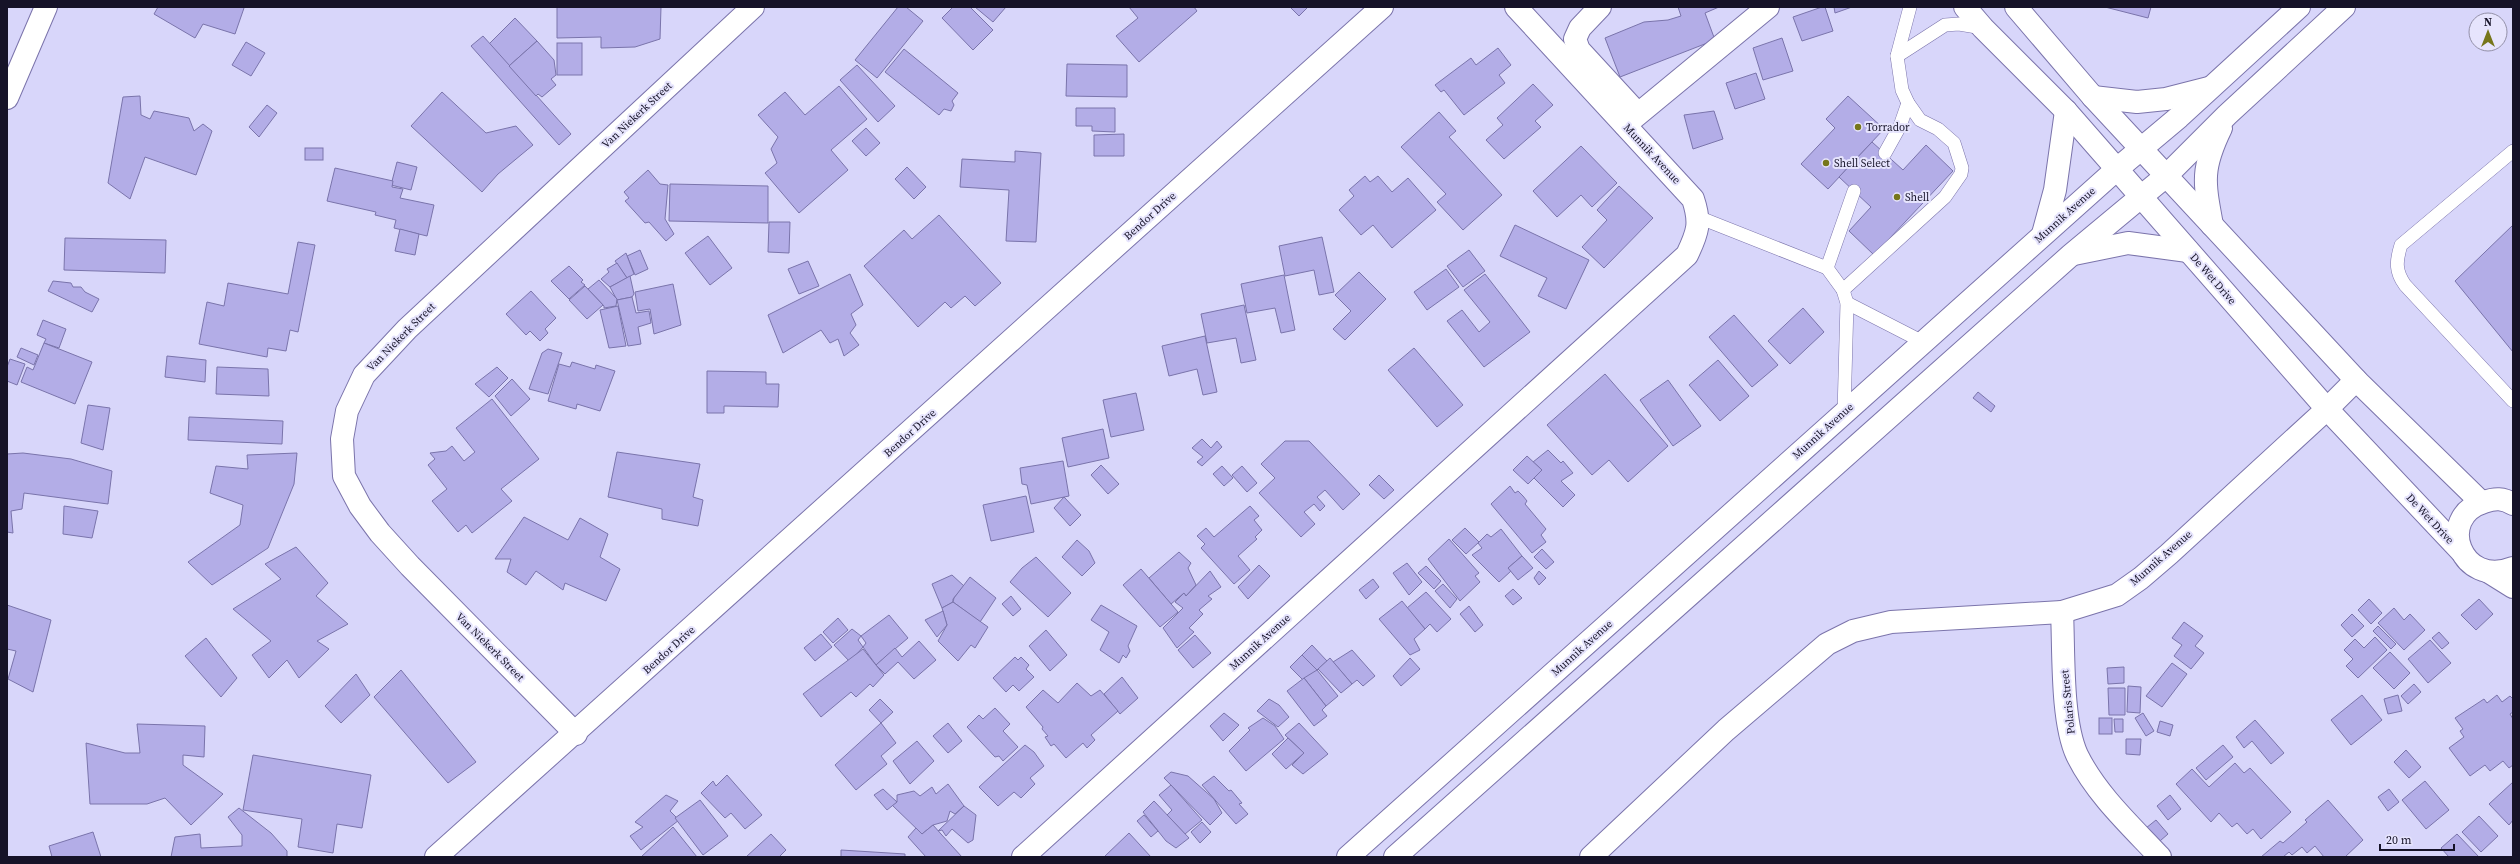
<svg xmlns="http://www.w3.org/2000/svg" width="2520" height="864" font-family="'Source Serif 4',serif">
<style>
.building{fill:#b3ade7;stroke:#7a74ab}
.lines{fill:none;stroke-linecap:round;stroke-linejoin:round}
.service-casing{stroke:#7b74ab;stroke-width:14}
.minor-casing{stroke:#7b74ab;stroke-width:24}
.tertiary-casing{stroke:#7b74ab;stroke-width:24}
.primary-casing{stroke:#7b74ab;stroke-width:24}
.service{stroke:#fff;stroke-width:13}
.minor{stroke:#fff;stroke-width:22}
.tertiary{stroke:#fff;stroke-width:22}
.primary{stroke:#fff;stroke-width:22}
.poi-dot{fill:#76761b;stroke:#e6e4fd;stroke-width:1.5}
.labels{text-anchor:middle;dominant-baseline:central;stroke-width:4;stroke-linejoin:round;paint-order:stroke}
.street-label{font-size:11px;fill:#161328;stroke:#e6e4fd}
.poi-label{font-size:11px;fill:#161328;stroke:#e6e4fd;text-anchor:start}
</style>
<rect width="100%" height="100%" fill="#d8d6fa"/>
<g class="building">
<polygon points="158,7 242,7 244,8 235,34 203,24 195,38 154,14"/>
<polygon points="557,7 661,7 660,39 635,47 601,48 601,37 557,38"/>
<polygon points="898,7 906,7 923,21 877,78 855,60"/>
<polygon points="953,7 970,7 993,30 973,50 942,18"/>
<polygon points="975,7 1006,7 993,22"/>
<polygon points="1129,7 1194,7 1197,11 1139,62 1116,36 1138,18"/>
<polygon points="1290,7 1308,7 1299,16"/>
<polygon points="1678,7 1719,7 1705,13 1715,40 1620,77 1605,38 1644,22 1668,20 1681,16"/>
<polygon points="1822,7 1825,7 1833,31 1802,41 1793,17"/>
<polygon points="1834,7 1852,7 1835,13"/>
<polygon points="2105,7 2151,7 2148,18"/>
<polygon points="515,18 537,41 509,66 489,44"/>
<polygon points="483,36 571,134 559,145 471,46"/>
<polygon points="1782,38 1793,71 1763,80 1753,48"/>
<polygon points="537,41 554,60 556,75 551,79 556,85 542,97 538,94 536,96 509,66"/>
<polygon points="246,42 265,53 251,76 232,65"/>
<rect x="557" y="43" width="25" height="32"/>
<polygon points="1498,48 1511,65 1499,75 1505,83 1464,115 1444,90 1441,92 1435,85 1471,58 1476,65"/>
<polygon points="904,49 958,93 952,101 954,105 951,111 944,109 939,115 885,72"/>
<polygon points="1067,64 1127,65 1127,97 1066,96"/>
<polygon points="857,65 895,106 878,122 840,80"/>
<polygon points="1756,73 1765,99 1735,109 1726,83"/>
<polygon points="1533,84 1553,105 1535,121 1541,127 1504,159 1486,140 1503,125 1497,118"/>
<polygon points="839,86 867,119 831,150 848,170 799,213 765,173 777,163 771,149 778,137 758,115 785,92 805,115"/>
<polygon points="442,92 486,133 516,126 533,145 498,174 482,192 411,126"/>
<polygon points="140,96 141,115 150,119 154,111 189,118 194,131 203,124 212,131 196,175 145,157 130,199 108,183 123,97"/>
<polygon points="1848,96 1884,129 1828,189 1801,164 1835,128 1826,119"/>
<polygon points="267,105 277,113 259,137 249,127"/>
<polygon points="1076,108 1115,108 1115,132 1092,131 1092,126 1076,126"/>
<polygon points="1714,111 1723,139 1693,149 1684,115"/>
<polygon points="1439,112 1456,131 1449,137 1502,195 1463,230 1437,202 1446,194 1401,147"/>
<polygon points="866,128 880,143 866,156 852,141"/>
<polygon points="1124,134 1124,156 1094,156 1094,135"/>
<polygon points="1872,142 1903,170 1926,145 1953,171 1874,255 1849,231 1871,207 1839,177"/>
<polygon points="1581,146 1617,183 1592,207 1581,195 1557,217 1533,191"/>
<rect x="305" y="148" width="18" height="12"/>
<polygon points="1015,151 1041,153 1036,242 1006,241 1009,190 960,187 962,159 1015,162"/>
<polygon points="397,162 417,167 411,190 391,185"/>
<polygon points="907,167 926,187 914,199 895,179"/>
<polygon points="335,168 393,181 392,187 403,189 400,198 434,205 427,236 394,228 396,220 375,215 376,212 327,201"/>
<polygon points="648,170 660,184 668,185 665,219 674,234 666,241 649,222 645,223 625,201 629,198 624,192"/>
<polygon points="1365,176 1370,182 1378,176 1392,192 1408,178 1436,210 1392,248 1373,225 1361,235 1339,210 1354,196 1349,190"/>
<polygon points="670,184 768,186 768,223 669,221"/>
<polygon points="1619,186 1653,218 1604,268 1582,247 1607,220 1597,210"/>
<polygon points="939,215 1001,283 975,306 965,296 951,308 945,302 918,327 864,266 904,230 912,239"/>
<polygon points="769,222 790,222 789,253 768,252"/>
<polygon points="1515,225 1589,260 1566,309 1538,296 1547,278 1500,256"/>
<polygon points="2513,225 2513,352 2455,281"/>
<polygon points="400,229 419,234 415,255 395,251"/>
<polygon points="708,236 732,268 710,285 685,253"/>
<polygon points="1322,237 1334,292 1319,295 1314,270 1285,276 1279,246"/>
<polygon points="65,238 166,240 165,273 64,270"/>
<polygon points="298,242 315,245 298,332 290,330 286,351 268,348 267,357 199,344 207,302 224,306 228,283 288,294"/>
<polygon points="640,250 648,269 635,275 627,256"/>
<polygon points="1469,250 1485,271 1463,287 1447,266"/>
<polygon points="626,253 634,274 627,278 615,261"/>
<polygon points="808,261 819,286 799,294 788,269"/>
<polygon points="617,263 627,278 610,287 601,279 609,272 607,269"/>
<polygon points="569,266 583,280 581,282 585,285 569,299 551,281"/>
<polygon points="1446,269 1459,287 1427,310 1414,292"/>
<polygon points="1359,272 1386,299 1345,340 1333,329 1351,311 1335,295"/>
<polygon points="850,274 863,305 851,314 856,325 850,333 859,345 844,356 838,339 830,343 821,330 783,353 768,315"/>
<polygon points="1485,274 1530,332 1484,367 1447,321 1462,310 1479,332 1490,322 1464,290"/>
<polygon points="1284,275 1295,330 1281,333 1275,308 1247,313 1241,284"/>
<polygon points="630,276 634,294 632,297 617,300 610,287"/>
<polygon points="599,280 617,299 616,306 604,308 604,306 588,289"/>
<polygon points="53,281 71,283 73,287 81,287 85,292 99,299 92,312 48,291"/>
<polygon points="673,284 681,325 654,334 650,309 638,311 635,292"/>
<polygon points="585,286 603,305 587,319 569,300"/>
<polygon points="531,291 556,318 545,329 548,333 540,341 530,331 526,335 506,314"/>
<polygon points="632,297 636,313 649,311 651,323 638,327 641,344 628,346 617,300"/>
<polygon points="1244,305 1256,360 1241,363 1236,338 1207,343 1201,314"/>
<polygon points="618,306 626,346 609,348 600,310"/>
<polygon points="1803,308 1824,332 1790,364 1768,341"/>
<polygon points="1734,315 1778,365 1752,387 1709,337"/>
<polygon points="43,320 66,329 59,348 44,343 46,339 37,335"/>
<polygon points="1205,336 1217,392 1203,395 1197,369 1169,376 1162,346"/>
<polygon points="44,343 92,362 75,404 21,382 27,367 33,370"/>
<polygon points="21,348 38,355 34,365 17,357"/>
<polygon points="1414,348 1463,405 1437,427 1388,370"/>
<polygon points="548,349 562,353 548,394 529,389 542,353"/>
<polygon points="167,356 206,360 205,382 165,377"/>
<polygon points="10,359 25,364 17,385 7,381 7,367"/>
<polygon points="1718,360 1749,396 1720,421 1689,385"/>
<polygon points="572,362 595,369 596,365 615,371 600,411 577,404 576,409 548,401 559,364 570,367"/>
<polygon points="217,367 268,369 269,396 216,394"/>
<polygon points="497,367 508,378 489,397 475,384"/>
<polygon points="707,371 766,372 766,384 779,384 778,407 724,406 724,413 707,413"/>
<polygon points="1605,374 1668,446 1628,482 1609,460 1592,475 1547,425"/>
<polygon points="512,379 530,399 511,416 495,396"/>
<polygon points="1668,380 1701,426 1673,446 1640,400"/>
<polygon points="1978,392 1995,406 1991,412 1973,398"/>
<polygon points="1136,393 1144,430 1111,437 1103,400"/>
<polygon points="492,399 539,459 501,489 512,501 472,533 466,525 458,532 432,501 447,489 428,465 435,459 430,453 446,451 452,446 464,461 475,452 456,428"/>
<polygon points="88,405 110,408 103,450 81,443"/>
<polygon points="189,417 283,421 282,444 188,440"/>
<polygon points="1103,429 1109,458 1068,467 1062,438"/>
<polygon points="1202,439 1211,448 1217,441 1222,447 1202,466 1197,462 1203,457 1192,448"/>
<polygon points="1285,441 1309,441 1360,494 1343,510 1325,490 1317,497 1325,506 1320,511 1314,504 1304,512 1315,524 1301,537 1259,493 1275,478 1261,464"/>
<polygon points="1548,450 1561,463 1563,461 1573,473 1561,481 1575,495 1563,507 1534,478 1541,469 1533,462"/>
<polygon points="617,452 700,464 693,497 703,500 698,526 662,519 662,509 608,497"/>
<polygon points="23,453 71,459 112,471 108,504 24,493 22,509 11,511 13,533 7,532 7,454"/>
<polygon points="297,453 294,484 268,548 212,585 188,562 240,525 243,505 210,493 216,466 248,469 247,455"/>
<polygon points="1527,456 1542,470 1528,484 1513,470"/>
<polygon points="1063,461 1069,496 1031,504 1027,485 1022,484 1020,468"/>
<polygon points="1101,465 1119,484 1108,494 1091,475"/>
<polygon points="1222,466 1233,478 1224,486 1213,474"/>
<polygon points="1242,466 1257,483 1247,492 1232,475"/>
<polygon points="1379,475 1394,490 1384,499 1369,485"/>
<polygon points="1510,486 1515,493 1518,491 1523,496 1527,501 1525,504 1546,529 1541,535 1546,542 1532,553 1491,504"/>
<polygon points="1026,496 1034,532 991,541 983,505"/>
<polygon points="1064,497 1081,515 1070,526 1054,508"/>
<polygon points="64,506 98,511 92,538 63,534"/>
<polygon points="1250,506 1259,516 1254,520 1262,530 1255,537 1257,539 1238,556 1250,570 1234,584 1201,548 1205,544 1197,536 1206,528 1214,537"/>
<polygon points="524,517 568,540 580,518 608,534 600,557 620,569 606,601 565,583 563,590 536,571 526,585 507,572 511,559 495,559"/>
<polygon points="1465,528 1479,542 1466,554 1452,540"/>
<polygon points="1501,529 1522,556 1508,568 1511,571 1499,582 1472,555 1482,548 1478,543 1487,534 1491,537"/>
<polygon points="1449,539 1479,573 1475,576 1480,582 1460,601 1428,559"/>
<polygon points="1077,540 1089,551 1095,563 1082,576 1062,557"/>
<polygon points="296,547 328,583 316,596 348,624 317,641 329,649 299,678 287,660 269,678 252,655 271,641 233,609 281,579 265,564"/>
<polygon points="1542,549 1554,562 1546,569 1534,557"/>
<polygon points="1179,552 1191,563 1188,568 1196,585 1186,596 1184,593 1171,604 1149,578"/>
<polygon points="1522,556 1533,568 1518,580 1508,568"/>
<polygon points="1036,557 1071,593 1048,617 1010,582 1022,568"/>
<polygon points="1407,563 1422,582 1409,595 1393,573"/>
<polygon points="1259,565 1270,576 1248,599 1238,587"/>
<polygon points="1426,566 1441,581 1434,589 1418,573"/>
<polygon points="1141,569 1178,612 1160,627 1123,585"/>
<polygon points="1210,571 1221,587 1208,596 1212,599 1199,610 1203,614 1189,628 1194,632 1177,648 1163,628 1183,608 1175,602 1184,593 1186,596"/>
<polygon points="1539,571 1546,578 1539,585 1534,578"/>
<polygon points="952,575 964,586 953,599 953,602 942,608 932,584"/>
<polygon points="970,577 996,598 980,622 953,602 954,598"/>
<polygon points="1373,579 1379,587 1366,599 1359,590"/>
<polygon points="1443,584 1457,599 1450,608 1435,591"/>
<polygon points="1513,589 1522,598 1513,605 1505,596"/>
<polygon points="1426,592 1451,619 1437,632 1430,624 1425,629 1407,608"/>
<polygon points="1011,596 1021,609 1013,616 1002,604"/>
<polygon points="2369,599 2382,613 2371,624 2358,610"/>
<polygon points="2479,599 2493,614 2476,630 2461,615"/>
<polygon points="1402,601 1425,629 1414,639 1420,650 1410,655 1379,619"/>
<polygon points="953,602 988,627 975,648 971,645 958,661 938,641 947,625 942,608"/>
<polygon points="7,605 51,620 33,692 8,679 16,651 7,649"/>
<polygon points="1101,605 1137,626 1128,646 1130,651 1126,658 1123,655 1119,663 1100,650 1109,632 1091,620"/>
<polygon points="1469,606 1483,625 1475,632 1460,614"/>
<polygon points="2394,608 2404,620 2410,614 2425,630 2404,650 2378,623"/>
<polygon points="943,611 947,625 937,637 925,620"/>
<polygon points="2352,614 2364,626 2352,637 2341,625"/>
<polygon points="889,615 908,638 876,665 863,647 866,643 861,636"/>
<polygon points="838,618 848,630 833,643 823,632"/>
<polygon points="2184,622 2203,636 2195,646 2204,653 2191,669 2174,656 2182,645 2172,638"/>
<polygon points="2378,626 2396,644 2391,649 2373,631"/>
<polygon points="852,629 861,636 858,640 863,647 850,662 834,645"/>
<polygon points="1046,630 1067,655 1050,671 1029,646"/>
<polygon points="2439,632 2449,643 2442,649 2432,638"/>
<polygon points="821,634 832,647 815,661 804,648"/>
<polygon points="1195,635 1211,653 1193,668 1178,650"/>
<polygon points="2375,637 2387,650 2358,678 2346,666 2353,659 2344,650 2355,639 2364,648"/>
<polygon points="206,638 237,678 221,697 185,656"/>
<polygon points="2430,640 2451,663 2428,683 2408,659"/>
<polygon points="919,641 936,660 914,679 898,662 885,674 876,665 895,648 902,657"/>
<polygon points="1312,645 1327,661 1317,670 1302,655"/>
<polygon points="863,649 884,675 873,687 870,684 856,697 851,692 821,717 803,694"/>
<polygon points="1352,650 1375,676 1363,686 1357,680 1352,684 1333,662"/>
<polygon points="2390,652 2410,673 2394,689 2373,668"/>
<polygon points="1302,655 1317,670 1305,682 1290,667"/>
<polygon points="1015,657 1018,660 1021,657 1029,665 1026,669 1034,677 1019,691 1013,685 1006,692 993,678"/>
<polygon points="1330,658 1352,684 1341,693 1318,669"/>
<polygon points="1410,658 1420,669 1401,686 1393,676"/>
<polygon points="2172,663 2187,674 2162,707 2146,696"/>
<polygon points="2124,667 2124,683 2108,684 2107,668"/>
<polygon points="401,670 476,762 448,783 374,697"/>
<polygon points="1317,670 1338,696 1326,706 1304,678"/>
<polygon points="356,674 370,695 341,723 325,706"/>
<polygon points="1122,677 1138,698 1120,714 1104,694"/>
<polygon points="1304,678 1326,706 1322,710 1327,716 1314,726 1287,691"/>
<polygon points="1077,683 1091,696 1100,690 1118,711 1091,735 1095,740 1087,748 1083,743 1066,758 1054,744 1051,746 1045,737 1048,736 1042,729 1043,727 1026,707 1043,690 1058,703"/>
<polygon points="2414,684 2421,692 2408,704 2401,696"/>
<polygon points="2128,686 2141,687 2140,713 2127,712"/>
<polygon points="2108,688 2125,688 2125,715 2109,715"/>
<polygon points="2362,695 2382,720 2351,745 2331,720"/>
<polygon points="2398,695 2402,711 2388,714 2384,699"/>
<polygon points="2497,695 2502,702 2510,696 2513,699 2513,712 2510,714 2513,719 2513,765 2509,768 2503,761 2490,771 2485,765 2470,776 2449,748 2464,737 2460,731 2463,729 2455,718 2484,699 2487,703"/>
<polygon points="880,699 893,712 881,723 869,710"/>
<polygon points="1269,699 1279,705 1289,717 1278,727 1257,711"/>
<polygon points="995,708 1010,724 1003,731 1018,747 1003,761 999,756 995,757 967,727 979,715 983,719"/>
<polygon points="1224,713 1239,725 1223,741 1210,726"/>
<polygon points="2143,713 2154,731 2146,736 2135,718"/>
<polygon points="1263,718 1275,726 1284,739 1246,771 1229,751 1250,730 1248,728"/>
<rect x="2099" y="718" width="13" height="16"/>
<polygon points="2114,719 2123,719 2123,732 2115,732"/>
<polygon points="2255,720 2284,753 2271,764 2252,741 2244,748 2236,737"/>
<polygon points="2160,721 2173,725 2170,736 2157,732"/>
<polygon points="881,723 896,743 881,756 887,764 856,790 835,765"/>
<polygon points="948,723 962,741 948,753 933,736"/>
<polygon points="1299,723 1328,754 1303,774 1292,765 1304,753 1285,735"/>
<polygon points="137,724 205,726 204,757 183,755 183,765 223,794 191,825 165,798 147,804 90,804 86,743 125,753 140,753"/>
<polygon points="1288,738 1304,753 1286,769 1272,754"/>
<polygon points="2126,739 2141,739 2140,755 2126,754"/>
<polygon points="917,741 934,761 910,784 893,761"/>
<polygon points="1025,745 1034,752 1044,766 1030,778 1035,784 1021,798 1014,792 998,806 979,787"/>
<polygon points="2223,745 2233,757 2206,780 2196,768"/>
<polygon points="2406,750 2421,767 2409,778 2394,762"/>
<polygon points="253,755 371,775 362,828 337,824 333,853 298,847 302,819 243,810"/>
<polygon points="2235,763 2244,773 2250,768 2291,812 2261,839 2253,829 2247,834 2237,823 2232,827 2219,813 2211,822 2176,784 2192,769 2209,787"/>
<polygon points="1171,772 1188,776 1214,799 1222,813 1210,825 1164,778"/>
<polygon points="727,775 762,815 745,829 731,813 725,818 701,793 713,781 716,786"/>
<polygon points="1214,776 1229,791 1231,790 1242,803 1239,804 1248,814 1236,824 1202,785"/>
<polygon points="2425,781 2449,810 2426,829 2402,800"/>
<polygon points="2513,782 2513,820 2509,825 2489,804"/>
<polygon points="948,784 964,806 955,814 950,811 947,821 933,825 922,834 892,805 897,802 897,795 914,791 920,796 932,787 936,794"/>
<polygon points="1171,785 1202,820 1185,834 1167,815 1172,810 1159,795"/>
<polygon points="883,789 897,802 887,810 874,795"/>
<polygon points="2389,789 2399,802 2388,811 2378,797"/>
<polygon points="666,795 678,801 670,811 679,820 641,850 630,836 643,827 635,822"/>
<polygon points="2170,795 2181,809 2168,820 2157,806"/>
<polygon points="700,800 728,836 703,855 675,818"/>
<polygon points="2328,800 2363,840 2345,857 2324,857 2315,846 2307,853 2302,847 2292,855 2289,852 2283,857 2261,857 2280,841 2283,843 2307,822 2305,820"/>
<polygon points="1154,801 1189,838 1176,848 1166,841 1143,812"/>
<polygon points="964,806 976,815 973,840 968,843 952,829 946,836 942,830 938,831"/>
<polygon points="239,808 271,833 287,851 287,857 171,857 175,837 200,834 201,848 242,846 242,835 228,817"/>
<polygon points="1144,815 1158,831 1151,837 1137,821"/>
<polygon points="2479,816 2498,836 2481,852 2462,832"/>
<polygon points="2156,820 2168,834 2153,847 2141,832"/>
<polygon points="1202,822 1211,832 1200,843 1191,832"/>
<polygon points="933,825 941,834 962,857 926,857 908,837 916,828 922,834"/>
<polygon points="673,827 697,857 641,857"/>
<polygon points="93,832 101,857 52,857 49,846"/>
<polygon points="1129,833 1151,857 1104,857"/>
<polygon points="771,834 786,850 779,857 746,857"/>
<polygon points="2457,834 2479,857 2449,857 2441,848"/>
<polygon points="841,850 905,854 905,857 841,857"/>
</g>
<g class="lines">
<defs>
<g id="service">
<polyline points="1897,56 1945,25 1959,24 1983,28"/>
<path d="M2513,151l-112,94c-5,16 -6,26 4,40l108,116"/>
<polyline points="1885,153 1900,126 1908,103"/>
<polyline points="1698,217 1827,268 1843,290 1847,303 1844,413"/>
<polyline points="1827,268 1854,191"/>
<polyline points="1843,290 1945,197 1961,174 1962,168 1954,143 1938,129 1920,120 1908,103 1902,90 1897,56 1910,7"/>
<polyline points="1847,303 1923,342"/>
</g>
<g id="minor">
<polyline points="1600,7 1580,28 1575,39 1579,50 1637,113"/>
<polyline points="7,98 46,7"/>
<polyline points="1625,125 1768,7"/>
<polyline points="2489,572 2513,587"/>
<path d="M2062,612c2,39 -1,108 15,143 19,39 54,71 83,102"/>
<polyline points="576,734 410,566 380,533 360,506 344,476 342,439 347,411 364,375 407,329 753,7"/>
<polyline points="436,857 1382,7"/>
<path d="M1023,857l664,-602c11,-23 14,-32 6,-56l-177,-192"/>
<polyline points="1591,857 1726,730 1827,644 1853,631 1891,622 2062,612 2117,595 2141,578 2169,554 2327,409 2356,380"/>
</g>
<g id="tertiary">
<polyline points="1965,7 1983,28 2066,111 2327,409 2461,551"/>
<polyline points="2016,7 2093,97 2356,380 2481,502"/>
<path d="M2513,504c-10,-6 -18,-6 -29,-2 -49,15 -23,87 29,66"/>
</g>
<g id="primary">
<polyline points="2093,97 2137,102 2166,99 2209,88"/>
<path d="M2212,225c-8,-43 -11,-56 9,-97"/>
<polyline points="2043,234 2055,190 2066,111"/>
<polyline points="2074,254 2128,243 2188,251"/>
<polyline points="1348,857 2117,169 2179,117 2299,7"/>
<polyline points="1395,857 2071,255 2166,176 2227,115 2344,7"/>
</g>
</defs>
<use href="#service" class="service-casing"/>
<use href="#minor" class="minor-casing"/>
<use href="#tertiary" class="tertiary-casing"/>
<use href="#primary" class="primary-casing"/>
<use href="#service" class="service"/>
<use href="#minor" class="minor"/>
<use href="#tertiary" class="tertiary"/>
<use href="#primary" class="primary"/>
</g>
<g class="poi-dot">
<circle cx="1858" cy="127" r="4"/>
<circle cx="1826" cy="163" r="4"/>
<circle cx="1897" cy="197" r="4"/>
</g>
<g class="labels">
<g class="street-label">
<text transform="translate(637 115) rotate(-43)">Van Niekerk Street</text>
<text transform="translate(1652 154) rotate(47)">Munnik Avenue</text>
<text transform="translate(2065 215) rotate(-42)">Munnik Avenue</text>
<text transform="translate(1150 216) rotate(-42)">Bendor Drive</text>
<text transform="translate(2213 279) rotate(49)">De Wet Drive</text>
<text transform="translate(401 337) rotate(-45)">Van Niekerk Street</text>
<text transform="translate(1823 431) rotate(-42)">Munnik Avenue</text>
<text transform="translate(910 433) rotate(-42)">Bendor Drive</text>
<text transform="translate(2430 519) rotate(47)">De Wet Drive</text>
<text transform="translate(2161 558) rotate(-41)">Munnik Avenue</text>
<text transform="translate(1260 642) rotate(-42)">Munnik Avenue</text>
<text transform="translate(490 647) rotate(45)">Van Niekerk Street</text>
<text transform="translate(1582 648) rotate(-42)">Munnik Avenue</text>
<text transform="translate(669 650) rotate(-42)">Bendor Drive</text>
<text transform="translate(2068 702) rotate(-96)">Polaris Street</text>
</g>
<g class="poi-label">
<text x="1866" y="127">Torrador</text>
<text x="1834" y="163">Shell Select</text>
<text x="1905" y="197">Shell</text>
</g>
</g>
<rect width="2520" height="864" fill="none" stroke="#161328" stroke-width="16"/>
<g transform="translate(2488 32)"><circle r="19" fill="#e6e4fd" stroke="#9390a8"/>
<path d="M0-3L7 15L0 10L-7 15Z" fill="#76761b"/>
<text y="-6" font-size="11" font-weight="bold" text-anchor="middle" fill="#161328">N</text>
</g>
<path d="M2380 844v6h74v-6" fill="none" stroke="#161328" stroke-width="2"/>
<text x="2386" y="844" font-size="12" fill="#161328" stroke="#e6e4fd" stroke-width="3" paint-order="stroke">20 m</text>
</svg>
